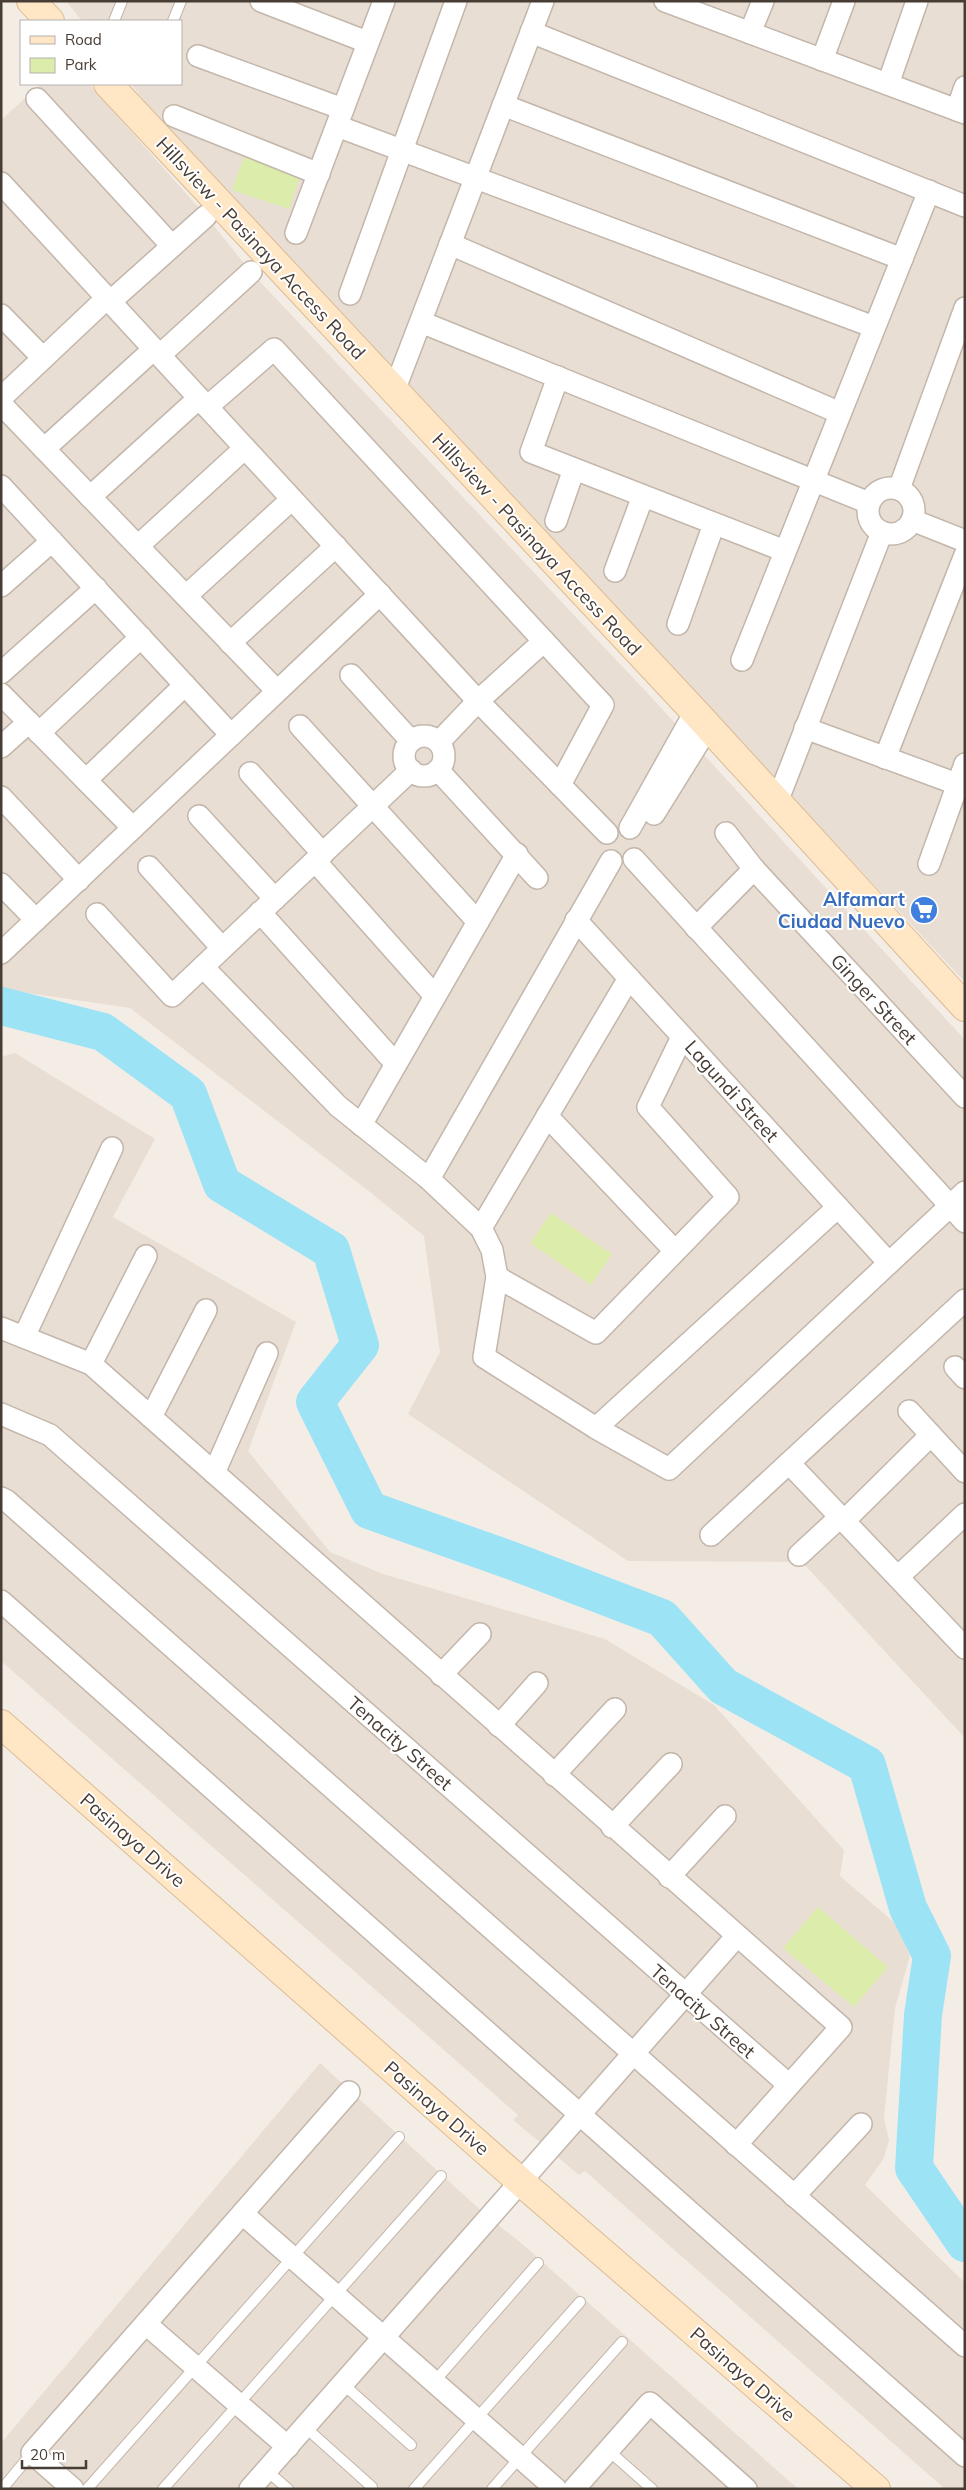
<svg xmlns="http://www.w3.org/2000/svg" width="966" height="2490" font-family="Mulish,sans-serif">
<style>
.residential{fill:#e9ded3}
.green{fill:#dbecab}
.lines{fill:none;stroke-linecap:round;stroke-linejoin:round}
.river{stroke:#9de3f6;stroke-width:38}
.lane-casing{stroke:#c3b6ab;stroke-width:12}
.street-casing{stroke:#c3b6ab;stroke-width:24}
.secondary-casing{stroke:#dbbb94;stroke-width:30}
.lane{stroke:#fff;stroke-width:10}
.street{stroke:#fff;stroke-width:21}
.secondary{stroke:#ffe6c5;stroke-width:28}
.labels{text-anchor:middle;dominant-baseline:central;stroke-width:4;stroke-linejoin:round;paint-order:stroke}
.street-label{font-size:19px;fill:#483d35;stroke:#fff}
.shop-label{font-size:19px;font-weight:bold;fill:#366cbe;stroke:#fff;text-anchor:end}
</style>
<rect width="100%" height="100%" fill="#f4ede6"/>
<g class="residential">
<polygon points="66,1 965,1 965,982 164,126 131,84 181,84 181,21 82,21"/>
<polygon points="41,84 89,84 206,216 251,272 652,698 965,1040 965,1738 802,1562 628,1561 408,1414 440,1352 424,1236 370,1192 130,1008 1,989 1,120"/>
<polygon points="15,1053 155,1139 113,1217 296,1322 248,1451 330,1552 383,1574 605,1639 714,1705 844,1850 840,1876 895,1923 910,1956 895,2008 884,2118 889,2140 884,2158 865,2185 965,2283 965,2489 945,2489 585,2171 579,2175 513,2120 518,2115 1,1661 1,1057"/>
<polygon points="320,2063 489,2218 520,2242 798,2489 1,2489 1,2443"/>
</g>
<g class="green">
<polygon points="245,154 301,173 289,209 232,190"/>
<polygon points="551,1213 612,1254 591,1285 530,1243"/>
<polygon points="818,1907 888,1967 854,2007 783,1948"/>
</g>
<g class="lines">
<polyline class="river" points="1,1006 103,1032 188,1094 222,1184 331,1250 360,1345 315,1402 369,1510 510,1560 662,1618 723,1686 867,1765 908,1908 932,1956 923,2015 914,2168 965,2243"/>
<defs>
<g id="lane">
<polyline points="114,21 122,1"/>
<polyline points="173,21 181,1"/>
<polyline points="434,2382 538,2263"/>
<polyline points="343,2384 411,2445"/>
<polyline points="305,2427 372,2487"/>
<polyline points="608,2450 652,2489"/>
<polyline points="266,2470 288,2489"/>
<polyline points="2,2489 32,2453"/>
<polyline points="87,2489 399,2137"/>
<polyline points="163,2489 441,2176"/>
<polyline points="414,2489 580,2302"/>
<polyline points="492,2489 622,2342"/>
</g>
<g id="street">
<polyline points="261,1 367,42"/>
<polyline points="665,1 965,113"/>
<polyline points="531,32 965,206"/>
<polyline points="750,33 763,1"/>
<polyline points="198,56 343,109"/>
<polyline points="822,60 844,1"/>
<polyline points="888,84 917,1"/>
<polyline points="37,99 172,246"/>
<polyline points="503,105 902,259"/>
<polyline points="957,110 965,87"/>
<polyline points="174,116 319,174"/>
<polyline points="337,126 874,327"/>
<polyline points="1,183 478,701 607,833"/>
<polyline points="296,233 384,1"/>
<polyline points="450,244 840,413"/>
<polyline points="350,294 456,1"/>
<polyline points="111,301 206,216"/>
<polyline points="1,315 43,358"/>
<polyline points="421,322 869,503"/>
<polyline points="160,355 251,272"/>
<polyline points="558,377 531,452 785,551"/>
<polyline points="394,391 543,1"/>
<polyline points="1,398 107,298"/>
<polyline points="1,404 277,691"/>
<polyline points="207,407 274,349 603,705 560,785"/>
<polyline points="44,449 154,349"/>
<polyline points="1,486 231,735"/>
<circle cx="891" cy="511" r="23"/>
<polyline points="899,489 965,308"/>
<polyline points="90,497 199,398"/>
<polyline points="912,520 965,541"/>
<polyline points="556,521 574,469"/>
<polyline points="138,546 245,448"/>
<polyline points="615,571 643,496"/>
<polyline points="1,586 52,541"/>
<polyline points="186,596 292,499"/>
<polyline points="678,624 714,524"/>
<polyline points="230,643 336,546"/>
<polyline points="742,660 929,191"/>
<polyline points="1,673 96,588"/>
<polyline points="351,675 411,741"/>
<polyline points="1,694 133,828"/>
<polyline points="300,726 478,922"/>
<polyline points="805,728 965,787"/>
<polyline points="39,733 141,637"/>
<circle cx="424" cy="756" r="20"/>
<polyline points="439,742 478,701 544,641"/>
<polyline points="1,747 29,722"/>
<polyline points="885,758 965,555"/>
<polyline points="438,770 537,878"/>
<polyline points="250,773 323,854"/>
<polyline points="86,780 185,685"/>
<polyline points="1,797 79,880"/>
<polyline points="777,802 882,532"/>
<polyline points="654,814 708,727"/>
<polyline points="199,816 275,899"/>
<polyline points="630,828 695,712"/>
<polyline points="726,833 754,869 965,1097"/>
<polyline points="634,859 965,1222"/>
<polyline points="315,861 435,996"/>
<polyline points="929,864 965,764"/>
<polyline points="149,867 222,948"/>
<polyline points="1,884 36,920"/>
<polyline points="260,912 396,1064"/>
<polyline points="97,914 172,996 411,770"/>
<polyline points="576,920 889,1263"/>
<polyline points="696,928 754,869"/>
<polyline points="1,953 380,594"/>
<polyline points="203,967 338,1106 429,1179 481,1228 492,1250 497,1277 484,1357 596,1428 669,1469 965,1192"/>
<polyline points="547,1116 675,1251"/>
<polyline points="361,1125 517,854"/>
<polyline points="429,1179 611,861"/>
<polyline points="481,1228 629,978"/>
<polyline points="497,1277 596,1333 728,1197 648,1107 682,1037"/>
<polyline points="1,1328 91,1364 841,2027 736,2145"/>
<polyline points="24,1337 112,1148"/>
<polyline points="91,1364 146,1256"/>
<polyline points="955,1367 965,1378"/>
<polyline points="909,1411 931,1435"/>
<polyline points="1,1414 50,1435 789,2085"/>
<polyline points="151,1417 206,1310"/>
<polyline points="596,1428 838,1207"/>
<polyline points="789,1463 965,1648"/>
<polyline points="214,1473 267,1353"/>
<polyline points="1,1498 7,1501 965,2346"/>
<polyline points="844,1521 931,1435 965,1472"/>
<polyline points="711,1535 965,1300"/>
<polyline points="799,1555 839,1518"/>
<polyline points="898,1577 965,1514"/>
<polyline points="1,1601 965,2456"/>
<polyline points="441,1675 480,1634"/>
<polyline points="499,1726 537,1683"/>
<polyline points="554,1775 615,1709"/>
<polyline points="612,1827 671,1764"/>
<polyline points="669,1877 725,1816"/>
<polyline points="794,2196 861,2124"/>
<polyline points="243,2214 556,2489"/>
<polyline points="146,2324 288,2447"/>
<polyline points="73,2489 32,2453 349,2092"/>
<polyline points="250,2489 736,1937"/>
<polyline points="574,2489 650,2403 746,2489"/>
</g>
<g id="secondary">
<polyline points="31,1 50,21"/>
<polyline points="108,84 695,712 965,1007"/>
<polyline points="1,1724 521,2182 876,2489"/>
</g>
</defs>
<use href="#lane" class="lane-casing"/>
<use href="#street" class="street-casing"/>
<use href="#secondary" class="secondary-casing"/>
<use href="#lane" class="lane"/>
<use href="#street" class="street"/>
<use href="#secondary" class="secondary"/>
</g>
<defs>
<symbol id="supermarket-disc" viewBox="-11 -11 22 22"><circle r="9.5" fill="#3f7fe0" stroke="#fff"/><path d="M-6-5.5h2.5l.6 2H6L4.5 2H-2.5L-4.4-4H-6ZM-1.5 3.2a1.3 1.3 0 1 0 .1 0ZM3 3.2a1.3 1.3 0 1 0 .1 0Z" fill="#fff"/></symbol>
</defs>
<g fill-rule="evenodd">
<use href="#supermarket-disc" x="908" y="894" width="32" height="32"/>
</g>
<g class="labels">
<g class="street-label">
<text transform="translate(261 248) rotate(47)">Hillsview - Pasinaya Access Road</text>
<text transform="translate(537 544) rotate(47)">Hillsview - Pasinaya Access Road</text>
<text transform="translate(874 999) rotate(47)">Ginger Street</text>
<text transform="translate(732 1091) rotate(48)">Lagundi Street</text>
<text transform="translate(400 1743) rotate(41)">Tenacity Street</text>
<text transform="translate(133 1840) rotate(41)">Pasinaya Drive</text>
<text transform="translate(703 2011) rotate(41)">Tenacity Street</text>
<text transform="translate(437 2108) rotate(41)">Pasinaya Drive</text>
<text transform="translate(743 2374) rotate(41)">Pasinaya Drive</text>
</g>
<g class="shop-label">
<text x="905" y="899">Alfamart<tspan x="905" dy="22">Ciudad Nuevo</tspan></text>
</g>
</g>
<rect width="966" height="2490" fill="none" stroke="#483d35" stroke-width="5"/>
<rect x="20" y="20" width="162" height="65" fill="#ffffff" stroke="#b6b1ae"/>
<rect x="30" y="36" width="25" height="8" fill="#ffe6c5" stroke="#b6b1ae"/>
<text x="65" y="45" font-size="15" fill="#483d35">Road</text>
<rect x="30" y="58" width="25" height="15" fill="#dbecab" stroke="#b6b1ae"/>
<text x="65" y="70" font-size="15" fill="#483d35">Park</text>
<path d="M22 2460v8h64v-8" fill="none" stroke="#483d35" stroke-width="2.5"/>
<text x="30" y="2460" font-size="15" fill="#483d35" stroke="#ffffff" stroke-width="4" paint-order="stroke">20 m</text>
</svg>
